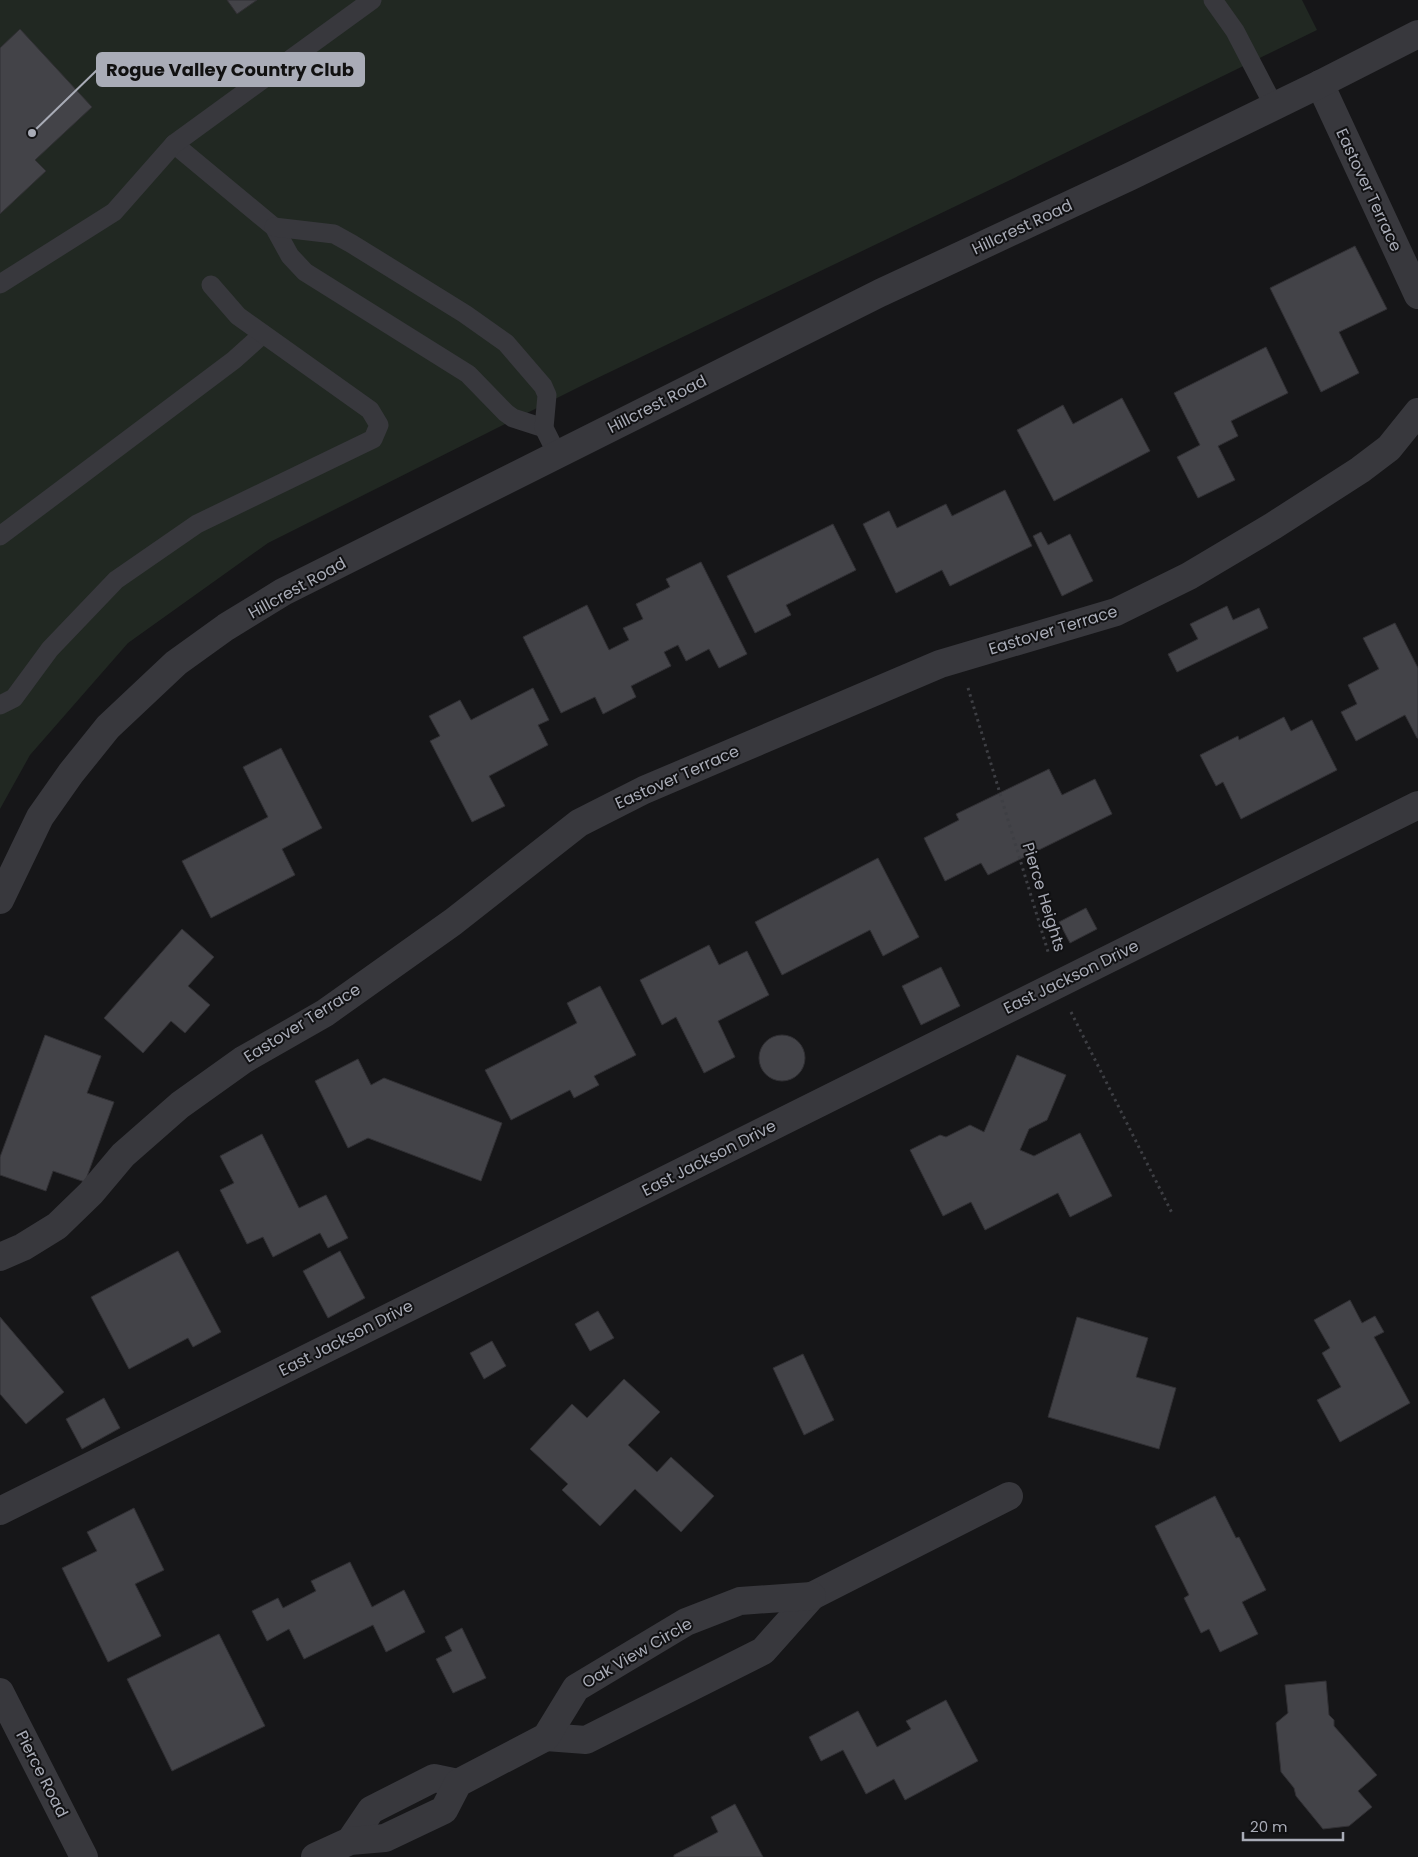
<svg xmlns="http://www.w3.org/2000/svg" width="1418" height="1857" font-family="Poppins,sans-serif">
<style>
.green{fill:#212822}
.building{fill:#434348;stroke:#313034}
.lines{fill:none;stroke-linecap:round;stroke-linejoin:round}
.path{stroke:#3e3f44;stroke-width:3;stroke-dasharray:2.5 4;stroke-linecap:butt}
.service{stroke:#38383d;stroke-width:19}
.minor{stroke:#38383d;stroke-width:28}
.tertiary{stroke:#38383d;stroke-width:28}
.labels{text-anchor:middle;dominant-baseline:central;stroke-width:4;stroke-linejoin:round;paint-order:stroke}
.street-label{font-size:16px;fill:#a9acb7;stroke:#111113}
.leader{fill:none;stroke:#a9acb7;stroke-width:2}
.callout-dot{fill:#a9acb7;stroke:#111113;stroke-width:2}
.callout{fill:#a9acb7;stroke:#a9acb7;stroke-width:2}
.callout-label{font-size:18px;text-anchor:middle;font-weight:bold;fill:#111}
</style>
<rect width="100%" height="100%" fill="#161618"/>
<polygon class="green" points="0,0 1302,0 1317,30 1006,182 587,383 268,543 128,643 30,755 0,809"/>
<g class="building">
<polygon points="227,0 257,0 237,14"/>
<polygon points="20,29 92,107 35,160 46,171 0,214 0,48"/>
<polygon points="1355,246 1387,309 1339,332 1359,373 1321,392 1270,288"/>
<polygon points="1266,347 1288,393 1231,421 1238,436 1218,446 1235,480 1198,498 1177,457 1200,445 1174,393"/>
<polygon points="1122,398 1150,451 1054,501 1017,430 1063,405 1073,424"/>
<polygon points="1005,490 1032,546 950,586 942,570 896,593 863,524 889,511 897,528 946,504 952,516"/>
<polygon points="833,524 856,570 786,605 791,615 755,633 727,576"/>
<polygon points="1041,532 1048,545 1070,534 1093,581 1062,596 1033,536"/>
<polygon points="701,562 747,654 719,668 709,649 686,661 678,645 664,652 671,666 631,686 636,697 603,714 595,697 561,713 523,637 587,605 609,650 629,640 623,628 643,619 636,604 670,587 666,579"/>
<polygon points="1227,606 1233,620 1259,608 1268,628 1177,672 1168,654 1198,639 1190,624"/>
<polygon points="1395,623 1418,668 1418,738 1417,738 1405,715 1356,741 1341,712 1357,704 1348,685 1379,669 1363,638"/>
<polygon points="533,688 549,720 538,725 548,745 489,776 505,806 472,822 430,741 440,736 429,716 460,700 471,720"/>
<polygon points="1284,717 1291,731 1312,720 1337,770 1241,819 1223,782 1216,786 1200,755 1238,736 1239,740"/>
<polygon points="281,748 322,828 282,849 295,875 211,918 182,861 268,817 243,767"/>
<polygon points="1049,769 1062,795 1095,779 1112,814 988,875 981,863 945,881 924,838 959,820 956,814"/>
<polygon points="878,858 919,937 883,956 870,930 782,975 755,922"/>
<polygon points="1086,908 1097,929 1070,943 1059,922"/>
<polygon points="182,929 214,957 188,986 210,1005 185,1033 171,1021 143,1053 104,1018"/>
<polygon points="709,945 719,965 747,951 769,995 718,1021 735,1057 704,1073 676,1017 662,1025 640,980"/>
<polygon points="941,967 960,1006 921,1025 902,986"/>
<polygon points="600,986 636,1055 594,1076 599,1085 574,1098 570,1090 511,1120 485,1070 577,1023 567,1003"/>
<polygon points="45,1035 101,1056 87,1093 114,1102 85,1182 53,1171 46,1191 0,1175 0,1157"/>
<circle cx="782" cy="1058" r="23"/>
<polygon points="1017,1055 1066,1075 1047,1120 1029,1129 1020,1150 1034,1156 1080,1133 1112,1196 1070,1217 1058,1193 985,1230 971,1202 943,1216 910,1150 940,1135 946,1137 970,1125 984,1132"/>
<polygon points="358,1059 371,1085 384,1078 502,1123 481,1181 368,1138 348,1148 315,1081"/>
<polygon points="262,1134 299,1208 326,1195 348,1238 328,1248 320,1233 273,1257 263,1237 247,1244 220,1190 234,1183 220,1156"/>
<polygon points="178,1251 221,1332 193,1347 188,1338 129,1369 91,1297"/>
<polygon points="340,1251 365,1298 328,1318 303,1271"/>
<polygon points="1350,1300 1362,1323 1375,1316 1384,1332 1374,1337 1410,1403 1340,1442 1317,1400 1341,1387 1322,1353 1330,1348 1314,1320"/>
<polygon points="598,1311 614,1338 590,1351 575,1324"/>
<polygon points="0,1317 64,1392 26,1424 0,1394"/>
<polygon points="1077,1317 1148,1338 1136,1377 1176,1388 1159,1449 1048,1417"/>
<polygon points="492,1341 506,1366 484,1379 470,1353"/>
<polygon points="803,1354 834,1420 804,1435 773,1368"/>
<polygon points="624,1379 660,1412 628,1445 657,1472 671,1457 714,1496 681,1532 635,1489 600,1526 562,1490 568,1484 530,1449 572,1404 587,1418"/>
<polygon points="104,1398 120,1428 82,1449 66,1419"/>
<polygon points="1215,1496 1236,1538 1239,1537 1266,1590 1242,1602 1258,1634 1220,1652 1209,1629 1201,1633 1184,1598 1189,1595 1155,1526"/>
<polygon points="134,1508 164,1570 135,1584 161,1636 108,1662 62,1568 97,1551 87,1532"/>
<polygon points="350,1562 372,1607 404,1590 425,1632 386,1652 373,1625 304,1659 289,1629 267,1641 252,1611 278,1598 283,1608 316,1591 311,1581"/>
<polygon points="462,1628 486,1678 453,1693 436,1659 452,1651 445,1637"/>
<polygon points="219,1634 265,1726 172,1771 127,1679"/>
<polygon points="1326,1681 1329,1715 1334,1720 1334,1726 1377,1775 1358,1791 1372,1807 1349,1826 1323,1829 1296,1796 1294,1788 1281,1772 1276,1723 1288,1713 1285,1685"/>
<polygon points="946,1700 978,1761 905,1800 894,1779 866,1794 843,1750 821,1761 809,1737 858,1711 877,1747 911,1729 906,1721"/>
<polygon points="735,1804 763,1857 674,1857 674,1855 718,1832 711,1817"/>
</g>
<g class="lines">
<g class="path">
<polyline points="968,688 1049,955"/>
<polyline points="1071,1012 1172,1213"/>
</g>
<g class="service">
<polyline points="1213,0 1235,31 1274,106"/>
<polyline points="174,144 274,227 290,256 305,272 468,374 506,413 513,418 544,428"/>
<polyline points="274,227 334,234 352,244 465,314 506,343 543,386 547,395 544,428 557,454"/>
<polyline points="0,284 114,212 174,144 372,0"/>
<polyline points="0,536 234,360 263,334"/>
<polyline points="0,705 14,698 50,649 116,580 197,524 373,439 379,425 370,410 238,316 211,285"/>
</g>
<g class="minor">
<polyline points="1320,84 1418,295"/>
<polyline points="0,1257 23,1247 57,1226 91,1193 123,1155 180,1105 243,1060 325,1013 453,922 579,823 644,790 940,664 1116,612 1189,576 1273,526 1360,470 1389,448 1418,412"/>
<polyline points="0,1511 1418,805"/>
<polyline points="546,1737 586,1740 763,1651 812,1596 1009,1496"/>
<polyline points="350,1841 371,1810 434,1778 458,1783"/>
<polyline points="315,1857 350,1841 385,1838 444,1810 458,1783 546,1737 576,1688 686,1622 740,1601 812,1596"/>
</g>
<g class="tertiary">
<polyline points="0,900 40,817 71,773 108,727 176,663 226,627 283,592 880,293 1131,176 1320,84 1418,34"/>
<polyline points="0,1692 84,1857"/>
</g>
</g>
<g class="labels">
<g class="street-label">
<text transform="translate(1369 190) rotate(65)">Eastover Terrace</text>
<text transform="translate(1022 227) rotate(-25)">Hillcrest Road</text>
<text transform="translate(657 404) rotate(-27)">Hillcrest Road</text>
<text transform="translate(297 588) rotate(-29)">Hillcrest Road</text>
<text transform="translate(1053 630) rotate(-17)">Eastover Terrace</text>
<text transform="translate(677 777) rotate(-24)">Eastover Terrace</text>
<text transform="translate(1044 897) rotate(73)">Pierce Heights</text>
<text transform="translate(1071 977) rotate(-26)">East Jackson Drive</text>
<text transform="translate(302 1023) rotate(-32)">Eastover Terrace</text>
<text transform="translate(709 1158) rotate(-27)">East Jackson Drive</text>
<text transform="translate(346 1338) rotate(-27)">East Jackson Drive</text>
<text transform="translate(637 1653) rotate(-30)">Oak View Circle</text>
<text transform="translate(42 1774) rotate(63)">Pierce Road</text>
</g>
</g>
<path class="leader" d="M32 133L97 70"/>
<circle class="callout-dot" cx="32" cy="133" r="5"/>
<rect class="callout" x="97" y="53" width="267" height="33" rx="5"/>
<g class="callout-label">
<text x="230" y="76">Rogue Valley Country Club</text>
</g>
<path d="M1243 1832v8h100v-8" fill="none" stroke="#a9acb7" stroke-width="2.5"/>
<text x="1250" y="1832" font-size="15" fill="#a9acb7" stroke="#111113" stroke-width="4" paint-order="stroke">20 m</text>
</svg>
